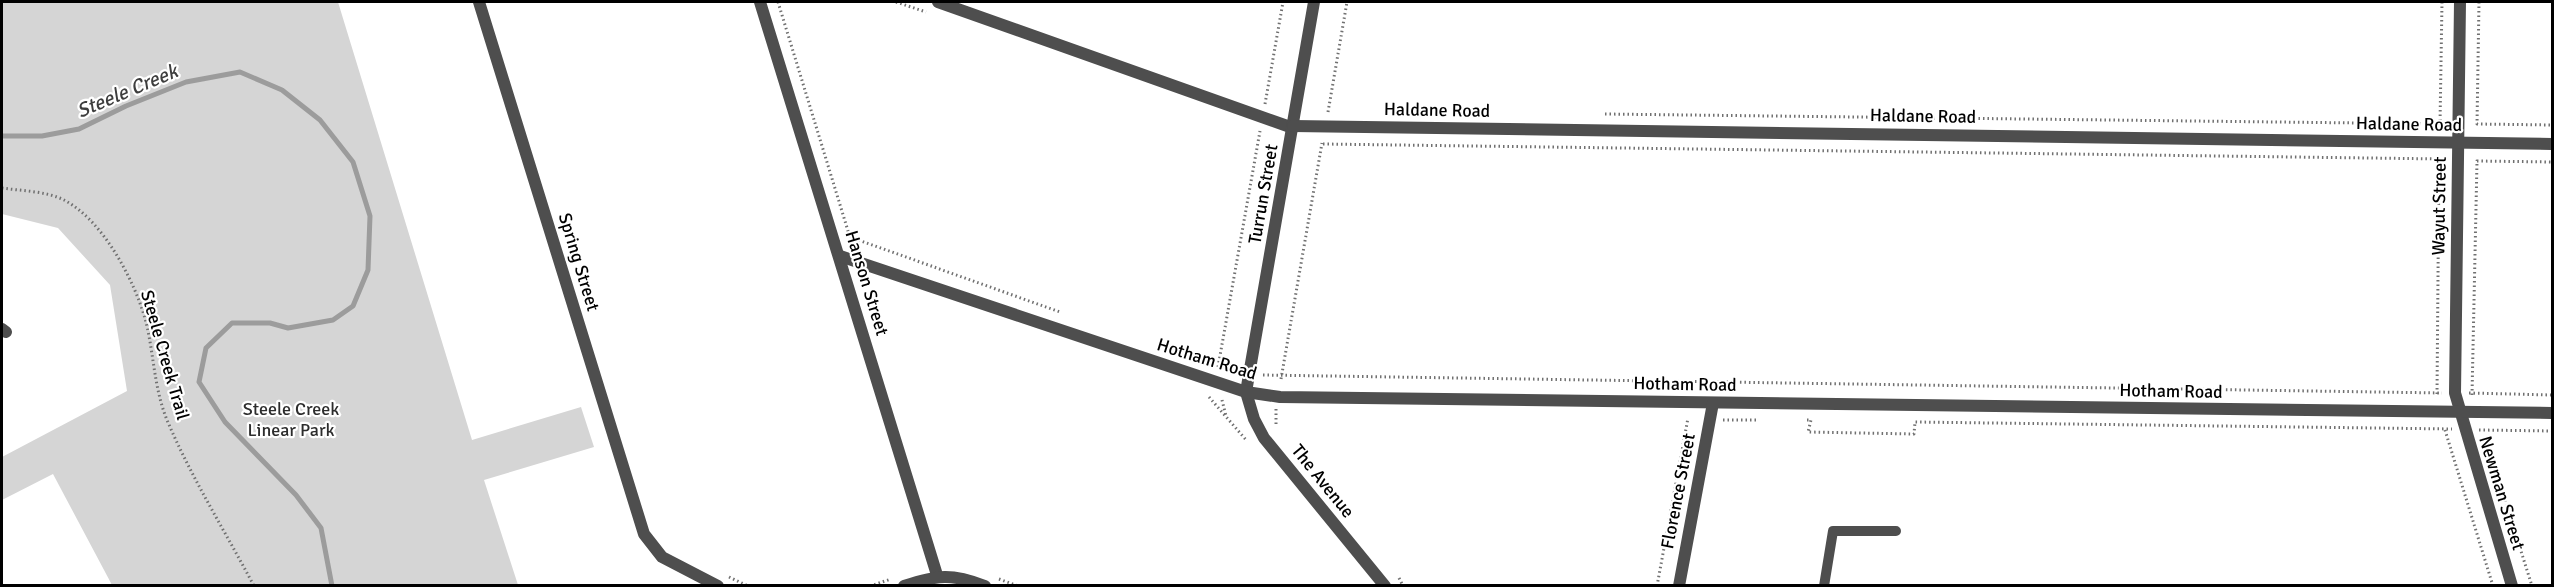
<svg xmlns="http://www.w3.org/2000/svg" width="2554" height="587" font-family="Signika,sans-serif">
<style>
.green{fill:#d5d5d5}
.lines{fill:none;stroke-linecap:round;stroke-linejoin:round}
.stream{stroke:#9c9c9c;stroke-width:5}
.path{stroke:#707070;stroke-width:3;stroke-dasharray:1.5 3;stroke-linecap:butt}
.lane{stroke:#4e4e4e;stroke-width:10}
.street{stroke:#4e4e4e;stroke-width:12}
.labels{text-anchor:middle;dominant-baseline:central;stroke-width:4.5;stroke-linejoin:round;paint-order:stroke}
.street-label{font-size:18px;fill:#000;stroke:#fff}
.park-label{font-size:18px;fill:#2c2c2c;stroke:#fff}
.water-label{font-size:20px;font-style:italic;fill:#3d3d3d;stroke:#fff}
</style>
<rect width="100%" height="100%" fill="#fff"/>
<polygon class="green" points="2,2 338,2 472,440 581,407 594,447 484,480 518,585 112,585 53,474 2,500 2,457 127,391 110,285 58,228 2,214"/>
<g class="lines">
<polyline class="stream" points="2,136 42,136 79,129 126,106 186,82 240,72 282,90 320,120 353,162 370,216 368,270 353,306 333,320 288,328 270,323 232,323 206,348 199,382 225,422 296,495 321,528 332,586"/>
<g class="path">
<polyline points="778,2 852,244"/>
<polyline points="896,2 926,12"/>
<polyline points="2442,2 2440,124 2443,128"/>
<polyline points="2479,2 2477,124 2552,125"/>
<polyline points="1265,104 1283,2"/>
<polyline points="1328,112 1347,2"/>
<polyline points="1605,114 2444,124"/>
<polyline points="1323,144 2443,159"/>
<path d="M2,188c20,3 44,3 62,12 39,20 71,81 82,122 8,33 8,66 21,98 24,57 58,111 87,166"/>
<polyline points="850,237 1060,312"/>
<polyline points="1218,367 1260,131"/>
<polyline points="1263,375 2442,393"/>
<polyline points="1281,379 1322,143"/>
<polyline points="2469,393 2552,395"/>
<polyline points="2437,394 2439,159"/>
<polyline points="2472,395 2477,161 2552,162"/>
<polyline points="1209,397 1247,441"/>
<polyline points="1222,400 1226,416"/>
<polyline points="1276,409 1276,426"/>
<polyline points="1723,420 1756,420"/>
<polyline points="1807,420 1811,420 1808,432 1914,434 1915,422 2452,429"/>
<polyline points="2445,430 2493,586"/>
<polyline points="2479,430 2552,431"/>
<polyline points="2490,453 2532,586"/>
<polyline points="729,577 748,586"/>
<polyline points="1399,578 1403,586"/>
<polyline points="999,579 1018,586"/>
<polyline points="870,586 891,579"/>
<polyline points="1657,586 1688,418"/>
</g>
<polyline class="lane" points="1824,586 1833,531 1896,531"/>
<g class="street">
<polyline points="479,2 644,534 662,557 718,586"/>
<polyline points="760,2 937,575"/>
<polyline points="938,2 1293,128"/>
<polyline points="1314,2 1246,392 1254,419 1264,438 1385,586"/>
<polyline points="2460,2 2455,393 2512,586"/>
<polyline points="1293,126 2552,144"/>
<polyline points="840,256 1246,392 1280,397 2552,413"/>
<polyline points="2,329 6,332"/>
<path d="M904,586c34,-11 47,-13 81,0"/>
<polyline points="1679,586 1713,403"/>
</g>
</g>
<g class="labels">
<g class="street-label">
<text transform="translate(1437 110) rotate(1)">Haldane Road</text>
<text transform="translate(1923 116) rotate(1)">Haldane Road</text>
<text transform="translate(2409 124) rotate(1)">Haldane Road</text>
<text transform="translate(1263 194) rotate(-80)">Turrun Street</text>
<text transform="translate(2439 206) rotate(-89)">Wayut Street</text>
<text transform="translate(579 262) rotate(73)">Spring Street</text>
<text transform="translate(867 283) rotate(73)">Hanson Street</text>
<text transform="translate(165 355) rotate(74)">Steele Creek Trail</text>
<text transform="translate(1207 359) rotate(17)">Hotham Road</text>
<text transform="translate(1685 384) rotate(1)">Hotham Road</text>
<text transform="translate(2171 391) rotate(1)">Hotham Road</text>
<text transform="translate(1323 481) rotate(51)">The Avenue</text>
<text transform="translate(1678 491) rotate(-79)">Florence Street</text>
<text transform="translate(2502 493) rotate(73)">Newman Street</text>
</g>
<g class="park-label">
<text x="291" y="409">Steele Creek<tspan x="291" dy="21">Linear Park</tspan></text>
</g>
<g class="water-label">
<text transform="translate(127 91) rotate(-23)">Steele Creek</text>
</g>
</g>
<rect width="2554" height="587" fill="none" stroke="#000000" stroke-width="6"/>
</svg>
